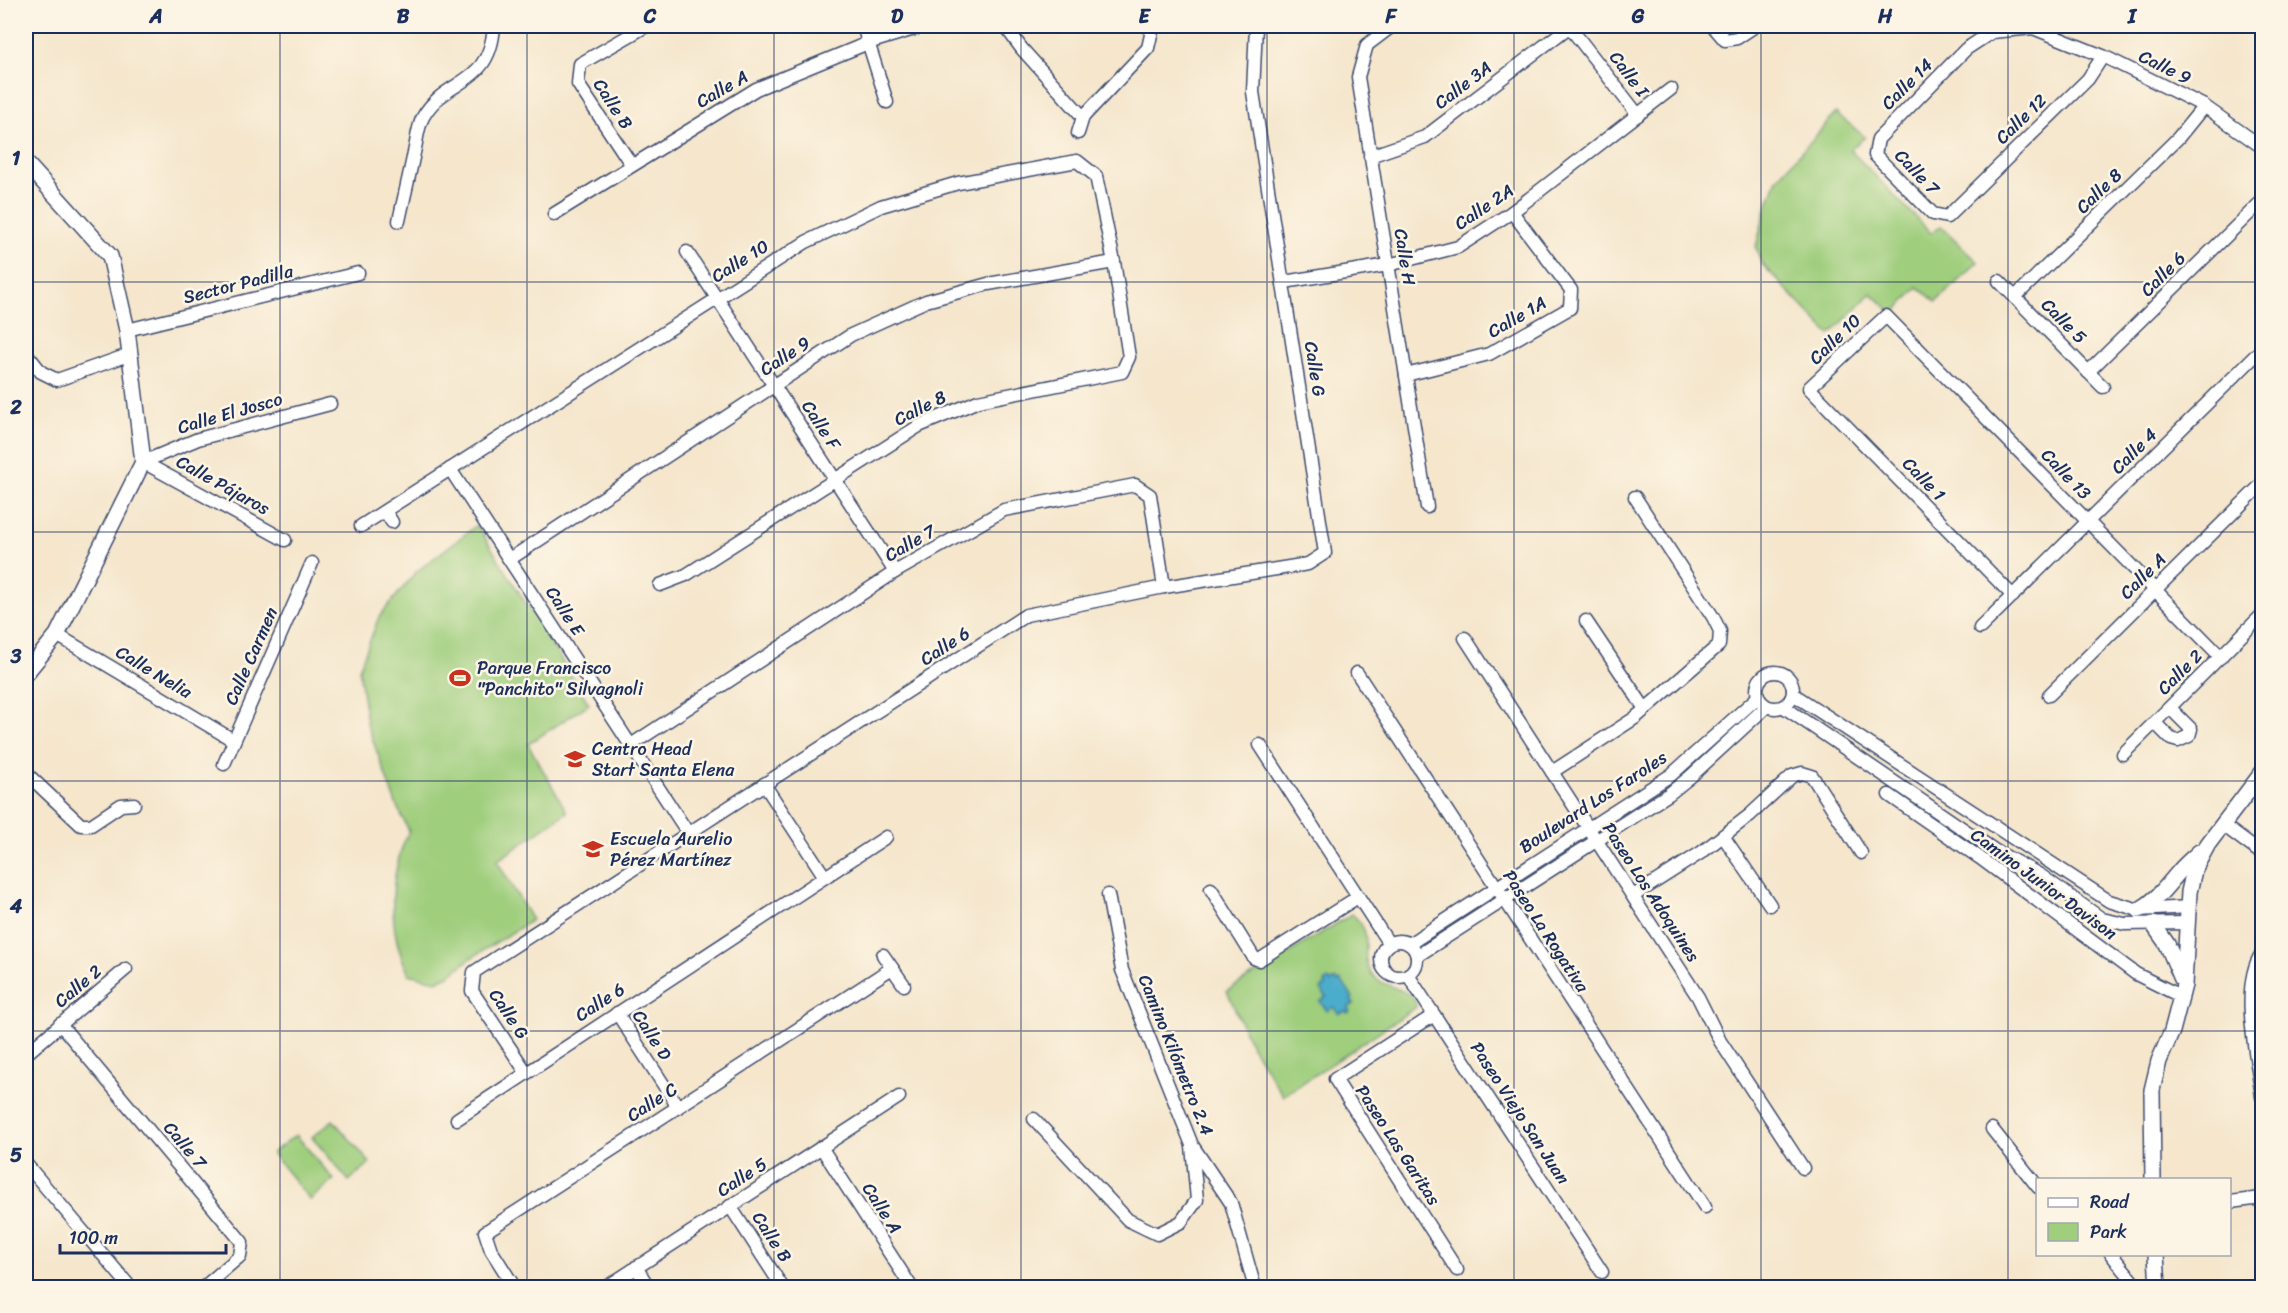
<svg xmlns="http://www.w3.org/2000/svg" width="2288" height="1313" font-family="Sriracha,sans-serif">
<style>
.green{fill:#9fce7d;stroke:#5d7e6e;stroke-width:1.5}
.water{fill:#4caccb;stroke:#346e94;stroke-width:1.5}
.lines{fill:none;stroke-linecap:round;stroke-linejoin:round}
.minor-casing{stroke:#3c4a6e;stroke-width:15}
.tertiary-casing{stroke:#3c4a6e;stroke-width:18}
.minor{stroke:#fff;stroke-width:12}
.tertiary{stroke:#fff;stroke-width:15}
.grid{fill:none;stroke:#1b2f5e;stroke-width:1.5;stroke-opacity:0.55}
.labels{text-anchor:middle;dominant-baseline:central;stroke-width:5;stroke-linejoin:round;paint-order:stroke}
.street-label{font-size:18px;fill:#1b2f5e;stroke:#fcf5e5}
.poi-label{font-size:18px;fill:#1b2f5e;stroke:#fcf5e5;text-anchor:start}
.neatline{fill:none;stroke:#1b2f5e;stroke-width:2}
.grid-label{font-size:20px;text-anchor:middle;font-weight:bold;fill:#1b2f5e}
</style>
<rect width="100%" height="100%" fill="#fcf5e5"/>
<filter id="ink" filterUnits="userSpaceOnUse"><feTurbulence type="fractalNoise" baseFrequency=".0167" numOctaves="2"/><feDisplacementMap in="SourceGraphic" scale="12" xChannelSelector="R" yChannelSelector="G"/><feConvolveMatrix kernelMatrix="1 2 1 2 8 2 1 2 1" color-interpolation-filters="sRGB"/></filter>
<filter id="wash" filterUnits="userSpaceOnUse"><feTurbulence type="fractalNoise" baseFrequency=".008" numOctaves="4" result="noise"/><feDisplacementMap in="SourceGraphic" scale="24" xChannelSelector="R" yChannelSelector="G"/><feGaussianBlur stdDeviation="1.35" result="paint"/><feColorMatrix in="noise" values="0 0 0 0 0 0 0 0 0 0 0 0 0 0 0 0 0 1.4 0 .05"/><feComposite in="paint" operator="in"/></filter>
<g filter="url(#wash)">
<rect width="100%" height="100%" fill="#f5e6cc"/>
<g class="green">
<polygon points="1836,113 1865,137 1850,150 1931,233 1941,226 1978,262 1936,302 1918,287 1894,314 1871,293 1830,335 1761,263 1756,247 1766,209 1777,179"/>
<path d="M477,525l112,179 -61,40 39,68 -70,49 35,59 -61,38 -20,16 -15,7 -27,-7c-22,-43 -21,-99 0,-143l-13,-27 -29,-80 -8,-55 20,-52 37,-45z"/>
<path d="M1352,914c26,22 5,39 19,59 11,17 45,14 45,34l-133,89 -32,-51 -24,-54z"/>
<polygon points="333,1120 370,1163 349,1181 312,1137"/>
<polygon points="296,1135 334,1180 310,1200 272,1153"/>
</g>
<polygon class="water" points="1336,979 1338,982 1341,980 1353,998 1351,1000 1354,1004 1349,1007 1350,1011 1348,1013 1344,1011 1339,1014 1333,1007 1327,1011 1320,1001 1326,997 1321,989 1325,986 1325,981 1328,980 1331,982"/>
</g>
<g filter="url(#ink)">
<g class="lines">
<defs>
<g id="minor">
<polyline points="863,26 887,102"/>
<polyline points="1005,26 1022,49 1083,117"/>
<polyline points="1392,26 1367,45 1358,77 1427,507"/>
<polyline points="1569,26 1638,115"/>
<polyline points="1713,26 1725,40 1737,38 1755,26"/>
<polyline points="2103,56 2088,79 1947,217 1933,214 1875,155 1878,139 1966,49 1992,32 2033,28 2103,56 2204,106 2262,147"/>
<polyline points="1078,133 1083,117 1148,48 1153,26"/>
<polyline points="1370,156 1425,137 1570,26"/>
<polyline points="631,164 578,84 580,64 646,26"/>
<polyline points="554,214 756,89 868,43 924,26"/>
<path d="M399,221c5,-24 11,-48 16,-73 2,-9 3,-22 8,-31 22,-40 67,-29 71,-91"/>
<polyline points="687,252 895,572"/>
<polyline points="1999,281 2103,387"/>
<polyline points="1284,282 1388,265 1458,247 1512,212 1671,89"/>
<polyline points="2015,297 2178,138 2204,106"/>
<polyline points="127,330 358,273"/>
<polyline points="26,353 41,372 57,380 131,354"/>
<polyline points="2088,372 2262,201"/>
<polyline points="1406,375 1489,354 1570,308 1571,290 1512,212"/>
<polyline points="143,462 198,439 330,404"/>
<polyline points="143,462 285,540"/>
<polyline points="450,469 688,833"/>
<polyline points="385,511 392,522"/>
<polyline points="361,526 806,242 881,206 958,183 1077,161 1096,176 1114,262 1129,357 1122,372 978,401 919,426 686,575 660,585"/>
<polyline points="510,559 851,335 926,301 988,284 1114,262"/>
<polyline points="2013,596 1809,388 1886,316 2221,657"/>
<polyline points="1586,621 1645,709"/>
<polyline points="1980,628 2262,349"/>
<polyline points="57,635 233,740"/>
<polyline points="1465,638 1698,997 1720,1041 1803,1168"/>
<circle cx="1775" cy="690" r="18"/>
<polyline points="1357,673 1705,1207"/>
<polyline points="1793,694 2109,901 2139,910 2189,907"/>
<polyline points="2049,695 2262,484"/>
<polyline points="1784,707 1994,850 2040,875 2102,919 2125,924 2187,923"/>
<polyline points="2155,723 2171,739 2178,741 2189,736 2191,729 2170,708"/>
<polyline points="631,745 895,572 1004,510 1135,485 1150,495 1164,587"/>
<polyline points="1260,745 1389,944"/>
<polyline points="2123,754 2262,615"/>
<polyline points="224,764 312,563"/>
<polyline points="1552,772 1635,718 1719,645 1720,631 1713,617 1635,497"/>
<polyline points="26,773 81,825 91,825 121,805 134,804"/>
<polyline points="764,784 825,877"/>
<polyline points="1889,795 1980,858 2136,974 2182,997"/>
<polyline points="2223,825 2262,854"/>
<polyline points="1723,836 1770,905"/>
<polyline points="1211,889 1254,958 1259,960 1358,897"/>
<polyline points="1108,895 1122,970 1192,1145 1231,1203 1255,1288"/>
<polyline points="1633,896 1702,852 1750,815 1792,776 1802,773 1812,776 1861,853"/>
<circle cx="1399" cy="959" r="18"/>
<polyline points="1409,944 1671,775 1758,697"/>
<path d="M2262,953c-23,33 -5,105 0,144"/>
<polyline points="883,955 904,985"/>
<polyline points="1417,956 1669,794 1690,777 1766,707"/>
<polyline points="1408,975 1602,1272"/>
<polyline points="617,1013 678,1107"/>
<polyline points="1434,1015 1335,1079 1457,1270"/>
<polyline points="60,1024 242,1242 240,1256 203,1288"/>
<polyline points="26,1054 126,969"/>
<polyline points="526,1072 472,991 474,972 1026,615 1164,587 1308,564 1325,553 1253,92 1256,26"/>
<polyline points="457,1119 886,837"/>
<polyline points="1034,1119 1128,1220 1157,1234 1181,1222 1197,1200 1192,1146"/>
<polyline points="1992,1129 2038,1187"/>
<polyline points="821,1147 912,1288"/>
<polyline points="26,1164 131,1288"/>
<polyline points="2230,1202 2262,1198"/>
<polyline points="730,1206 783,1288"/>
<polyline points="2111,1254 2139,1288"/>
<polyline points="636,1267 649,1288"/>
<polyline points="515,1288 491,1250 485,1232 892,968"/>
<polyline points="605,1288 899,1097"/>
</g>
<g id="tertiary">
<polyline points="26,163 110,256 127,330 143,462 57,635 26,673"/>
<path d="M2139,910c18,-10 26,-22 39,-37 6,-8 14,-14 21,-21"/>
<polyline points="2153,924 2167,944 2182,979"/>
<polyline points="2153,1180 2152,1090 2159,1061 2172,1031 2184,985 2189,892 2194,870 2208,844 2262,773"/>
<polyline points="2156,1254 2158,1288"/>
</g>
</defs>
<use href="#minor" class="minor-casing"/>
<use href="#tertiary" class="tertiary-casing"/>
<use href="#minor" class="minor"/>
<use href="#tertiary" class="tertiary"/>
</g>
</g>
<path class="grid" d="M280,26v1262M527,26v1262M774,26v1262M1021,26v1262M1267,26v1262M1514,26v1262M1761,26v1262M2008,26v1262M26,282h2236M26,532h2236M26,781h2236M26,1031h2236"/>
<defs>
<symbol id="stadium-bare" viewBox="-9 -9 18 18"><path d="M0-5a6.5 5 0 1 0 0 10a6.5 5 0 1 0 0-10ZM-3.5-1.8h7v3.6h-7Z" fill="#c8321e" stroke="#fcf5e5" stroke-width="2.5" paint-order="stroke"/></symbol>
<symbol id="school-bare" viewBox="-9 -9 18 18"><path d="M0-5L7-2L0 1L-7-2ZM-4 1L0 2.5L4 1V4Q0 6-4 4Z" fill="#c8321e" stroke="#fcf5e5" stroke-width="2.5" paint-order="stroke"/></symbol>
</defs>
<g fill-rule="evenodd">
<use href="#stadium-bare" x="445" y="663" width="30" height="30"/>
<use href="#school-bare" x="560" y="744" width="30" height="30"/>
<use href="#school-bare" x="578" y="834" width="30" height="30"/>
</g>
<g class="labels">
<g class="street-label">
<text transform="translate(2165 67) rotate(26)">Calle 9</text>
<text transform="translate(1629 74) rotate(53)">Calle I</text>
<text transform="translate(1907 84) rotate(-45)">Calle 14</text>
<text transform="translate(1463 85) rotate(-37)">Calle 3A</text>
<text transform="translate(722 89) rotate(-30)">Calle A</text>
<text transform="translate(613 104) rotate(57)">Calle B</text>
<text transform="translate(2021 119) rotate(-44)">Calle 12</text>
<text transform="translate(1917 172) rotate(46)">Calle 7</text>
<text transform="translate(2099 191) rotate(-44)">Calle 8</text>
<text transform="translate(1484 207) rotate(-34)">Calle 2A</text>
<text transform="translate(1405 257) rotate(81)">Calle H</text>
<text transform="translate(740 261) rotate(-32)">Calle 10</text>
<text transform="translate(2163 274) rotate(-45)">Calle 6</text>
<text transform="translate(238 284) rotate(-14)">Sector Padilla</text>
<text transform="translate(1517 317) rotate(-30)">Calle 1A</text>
<text transform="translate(2064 321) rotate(45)">Calle 5</text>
<text transform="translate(1835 339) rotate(-44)">Calle 10</text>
<text transform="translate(785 356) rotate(-33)">Calle 9</text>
<text transform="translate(1315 369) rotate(81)">Calle G</text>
<text transform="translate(920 408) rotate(-27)">Calle 8</text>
<text transform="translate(230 413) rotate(-16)">Calle El Josco</text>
<text transform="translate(821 425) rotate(57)">Calle F</text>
<text transform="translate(2134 451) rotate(-45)">Calle 4</text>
<text transform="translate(2066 474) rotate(46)">Calle 13</text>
<text transform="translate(1924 479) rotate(46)">Calle 1</text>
<text transform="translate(223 485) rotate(29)">Calle Pájaros</text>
<text transform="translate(910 543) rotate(-30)">Calle 7</text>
<text transform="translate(2143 576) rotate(-45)">Calle A</text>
<text transform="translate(565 611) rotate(57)">Calle E</text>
<text transform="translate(945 646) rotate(-33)">Calle 6</text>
<text transform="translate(251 656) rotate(-66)">Calle Carmen</text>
<text transform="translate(154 672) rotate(31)">Calle Nelia</text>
<text transform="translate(2180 672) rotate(-45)">Calle 2</text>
<text transform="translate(1593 802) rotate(-33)">Boulevard Los Faroles</text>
<text transform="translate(2044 884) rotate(36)">Camino Junior Davison</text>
<text transform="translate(1651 892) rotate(57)">Paseo Los Adoquines</text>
<text transform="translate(1546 931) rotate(57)">Paseo La Rogativa</text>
<text transform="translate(78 986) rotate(-40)">Calle 2</text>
<text transform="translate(600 1002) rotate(-33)">Calle 6</text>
<text transform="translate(509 1014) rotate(56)">Calle G</text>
<text transform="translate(652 1035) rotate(57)">Calle D</text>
<text transform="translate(1176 1055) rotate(68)">Camino Kilómetro 2.4</text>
<text transform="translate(652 1102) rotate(-33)">Calle C</text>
<text transform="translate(1520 1113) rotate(57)">Paseo Viejo San Juan</text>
<text transform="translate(185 1145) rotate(50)">Calle 7</text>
<text transform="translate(1398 1145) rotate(57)">Paseo Las Garitas</text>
<text transform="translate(742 1177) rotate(-33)">Calle 5</text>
<text transform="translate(882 1208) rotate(57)">Calle A</text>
<text transform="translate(772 1237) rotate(57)">Calle B</text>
</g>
<g class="poi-label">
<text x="477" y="668">Parque Francisco<tspan x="477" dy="21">"Panchito" Silvagnoli</tspan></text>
<text x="592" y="749">Centro Head<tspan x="592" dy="21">Start Santa Elena</tspan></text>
<text x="610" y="839">Escuela Aurelio<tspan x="610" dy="21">Pérez Martínez</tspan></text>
</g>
</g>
<rect width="2288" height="1313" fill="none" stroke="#fcf5e5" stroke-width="66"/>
<rect x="2036" y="1178" width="195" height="78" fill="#fcf5e5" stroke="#a2a6af" stroke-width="1.5"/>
<rect x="2048" y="1198" width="30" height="9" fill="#ffffff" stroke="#a2a6af" stroke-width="1.5"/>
<text x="2090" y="1208" font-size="18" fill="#1b2f5e">Road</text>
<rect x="2048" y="1223" width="30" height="18" fill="#9fce7d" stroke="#a2a6af" stroke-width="1.5"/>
<text x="2090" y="1238" font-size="18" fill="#1b2f5e">Park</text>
<path d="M60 1244v9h166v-9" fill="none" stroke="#1b2f5e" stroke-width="3"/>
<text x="69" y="1244" font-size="18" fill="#1b2f5e" stroke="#fcf5e5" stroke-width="4.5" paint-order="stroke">100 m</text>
<rect x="33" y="33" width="2222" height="1247" class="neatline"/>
<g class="grid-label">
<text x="156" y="23">A</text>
<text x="403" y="23">B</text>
<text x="650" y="23">C</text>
<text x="897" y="23">D</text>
<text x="1144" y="23">E</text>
<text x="1391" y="23">F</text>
<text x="1638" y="23">G</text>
<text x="1885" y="23">H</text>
<text x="2132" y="23">I</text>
<text x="16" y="165">1</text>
<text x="16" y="414">2</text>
<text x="16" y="663">3</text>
<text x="16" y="913">4</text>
<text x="16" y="1162">5</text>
</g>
</svg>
